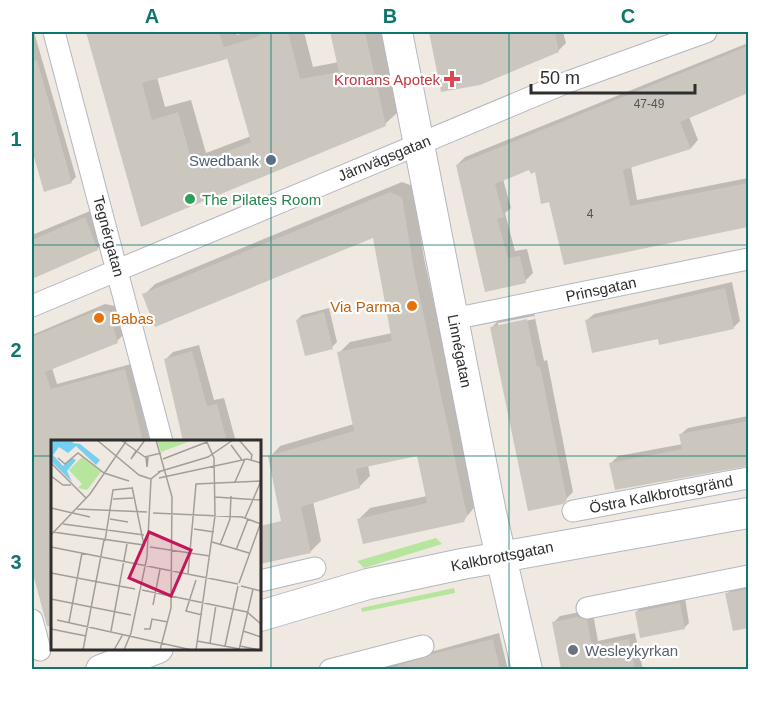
<svg xmlns="http://www.w3.org/2000/svg" width="780" height="701" font-family="Arial,sans-serif">
<style>
.green{fill:#b6e59e}
.shadow{fill:#0003;fill-rule:evenodd}
.building{fill:#cbc7bf;fill-rule:evenodd}
.lines{fill:none;stroke-linecap:round;stroke-linejoin:round}
.street-casing{stroke:#b4b7c1;stroke-width:23}
.secondary-casing{stroke:#b4b7c1;stroke-width:32}
.street{stroke:#fff;stroke-width:21}
.secondary{stroke:#fff;stroke-width:30}
.grid{fill:none;stroke:#0f766e;stroke-width:1.5;stroke-opacity:0.55}
.health-dot{fill:#e0444e;stroke:#fff;stroke-width:2}
.service-dot{fill:#5c6f8a;stroke:#fff;stroke-width:2}
.leisure-dot{fill:#2e9e5b;stroke:#fff;stroke-width:2}
.food-dot{fill:#e8710a;stroke:#fff;stroke-width:2}
.worship-dot{fill:#6b7280;stroke:#fff;stroke-width:2}
.labels{text-anchor:middle;dominant-baseline:central;stroke-width:4.5;stroke-linejoin:round;paint-order:stroke}
.number-label{font-size:12px;fill:#555452}
.health-label{font-size:15px;fill:#be3a42;stroke:#fff;text-anchor:end}
.street-label{font-size:15px;fill:#2e2e2e;stroke:#fff}
.service-label{font-size:15px;fill:#4e5e75;stroke:#fff;text-anchor:end}
.leisure-label{font-size:15px;fill:#27864d;stroke:#fff;text-anchor:start}
.food-label{font-size:15px;fill:#c56008;stroke:#fff;text-anchor:end}
.worship-label{font-size:15px;fill:#5b616d;stroke:#fff;text-anchor:start}
.inset-road{fill:none;stroke:#a29e99;stroke-width:1.5}
.view{fill:#c2185b;fill-opacity:0.15;stroke:#c2185b;stroke-width:3}
.inset-edge{fill:none;stroke:#2e2e2e;stroke-width:3}
.neatline{fill:none;stroke:#0f766e;stroke-width:2}
.grid-label{font-size:20px;text-anchor:middle;font-weight:bold;fill:#0f766e}
</style>
<rect width="100%" height="100%" fill="#efe9e1"/>
<g class="green">
<polygon points="436,538 442,544 364,568 357,561"/>
<polygon points="454,588 455,593 362,612 361,608"/>
</g>
<g class="shadow">
<polygon points="32,32 34,32 76,177 71,182 45,190 32,141"/>
<path d="M88,32h148l1,3 11,-3h56l9,35 26,-5 -7,-30h49l18,79 -14,13 -243,101zM228,56l23,80 -45,17 -15,-53 -26,7 -8,-30z"/>
<polygon points="431,32 563,32 566,43 558,51 443,90"/>
<polygon points="748,43 748,92 689,117 698,140 691,148 631,166 637,200 748,178 748,226 565,263 551,201 536,170 530,168 503,179 511,208 505,213 515,251 527,249 533,273 525,281 486,290 457,165 465,157"/>
<polygon points="402,182 413,186 424,258 478,503 463,521 359,519 370,508 427,496 418,455 368,465 370,476 359,487 313,501 321,541 310,552 270,457 280,446 354,424 339,353 350,342 392,333 374,235 144,295 155,284"/>
<polygon points="95,209 107,239 97,249 32,277 32,235"/>
<polygon points="732,282 740,321 733,328 659,338 587,320 594,314"/>
<polygon points="105,304 115,306 123,335 117,341 52,368 57,384 131,364 150,442 114,442 111,431 75,442 52,442 52,613 46,614 32,566 32,335"/>
<polygon points="329,308 337,342 332,347 297,320 302,315"/>
<path d="M534,313l10,48 3,-1 26,132 -11,11 -70,-176 7,-7zM534,316l1,3 -37,8v-4z"/>
<polygon points="199,345 214,400 224,398 236,442 185,442 166,359 173,352"/>
<polygon points="748,416 748,464 611,463 618,456 683,444 681,434 688,428"/>
<polygon points="748,583 748,626 734,629 727,594 735,586"/>
<polygon points="685,598 689,623 684,628 636,612 641,607"/>
<polygon points="585,611 593,614 598,641 635,633 643,670 563,670 553,623 560,616"/>
<polygon points="499,633 508,670 365,670"/>
</g>
<g class="building">
<path d="M86,32h133l5,15 36,-11 -1,-4h29l12,47 39,-7 -9,-40h35l21,94 -245,101zM225,51l26,91 -58,23 -15,-53 -26,8 -10,-37 85,-24z"/>
<polygon points="429,32 555,32 559,52 480,85 441,92"/>
<polygon points="748,46 748,93 680,122 691,149 623,170 630,206 748,183 748,227 564,265 549,202 541,204 535,172 531,174 529,170 495,184 504,217 497,219 508,258 520,256 526,283 485,292 456,165"/>
<polygon points="37,60 72,183 44,192 32,150 32,61"/>
<polygon points="390,192 402,197 414,270 467,515 464,522 363,544 357,519 427,503 417,456 356,469 360,488 301,507 311,553 260,564 260,526 281,521 268,456 354,431 337,352 392,341 373,238 155,327 142,294"/>
<polygon points="85,217 98,250 32,279 32,240"/>
<polygon points="725,288 734,329 659,345 658,339 592,353 585,320"/>
<polygon points="98,310 109,311 118,343 45,372 51,389 125,369 143,441 52,441 52,626 47,626 32,570 32,337"/>
<polygon points="324,312 333,349 305,356 296,320"/>
<polygon points="527,319 537,367 540,366 567,500 563,504 528,511 490,327"/>
<polygon points="192,351 207,406 217,404 227,441 183,441 164,359"/>
<polygon points="748,421 748,466 615,490 609,463 682,449 679,434"/>
<polygon points="748,589 748,628 733,631 725,593"/>
<polygon points="680,603 685,629 640,638 635,612"/>
<polygon points="578,617 587,620 592,646 629,639 635,669 561,669 552,622"/>
<polygon points="493,639 500,669 398,669 397,666 432,654"/>
</g>
<g class="lines">
<defs>
<g id="street">
<polyline points="54,32 162,442"/>
<polyline points="32,306 565,83 706,32"/>
<polyline points="453,319 748,259"/>
<polyline points="573,511 748,478"/>
<polyline points="260,581 315,568"/>
<polyline points="587,608 748,576"/>
<polyline points="32,620 40,650"/>
<polyline points="330,670 423,646"/>
</g>
<g id="secondary">
<polyline points="397,32 491,513 527,670"/>
<polyline points="260,616 368,584 462,564 748,513"/>
<polyline points="101,670 158,648"/>
</g>
</defs>
<use href="#street" class="street-casing"/>
<use href="#secondary" class="secondary-casing"/>
<use href="#street" class="street"/>
<use href="#secondary" class="secondary"/>
</g>
<path class="grid" d="M271,32v638M509,32v638M32,245h716M32,456h20M260,456h488"/>
<path class="health-dot" d="M449 70h6v6h6v6h-6v6h-6v-6h-6v-6h6z"/>
<circle class="service-dot" cx="271" cy="160" r="6"/>
<circle class="leisure-dot" cx="190" cy="199" r="6"/>
<g class="food-dot">
<circle cx="412" cy="306" r="6"/>
<circle cx="99" cy="318" r="6"/>
</g>
<circle class="worship-dot" cx="573" cy="650" r="6"/>
<g class="labels">
<g class="number-label">
<text x="649" y="104">47-49</text>
<text x="590" y="214">4</text>
</g>
<g class="health-label">
<text x="440" y="79">Kronans Apotek</text>
</g>
<g class="street-label">
<text transform="translate(384 158) rotate(-22)">Järnvägsgatan</text>
<text transform="translate(109 236) rotate(75)">Tegnérgatan</text>
<text transform="translate(601 289) rotate(-12)">Prinsgatan</text>
<text transform="translate(460 351) rotate(79)">Linnégatan</text>
<text transform="translate(661 494) rotate(-11)">Östra Kalkbrottsgränd</text>
<text transform="translate(502 556) rotate(-11)">Kalkbrottsgatan</text>
</g>
<g class="service-label">
<text x="259" y="160">Swedbank</text>
</g>
<g class="leisure-label">
<text x="202" y="199">The Pilates Room</text>
</g>
<g class="food-label">
<text x="400" y="306">Via Parma</text>
<text x="111" y="318" text-anchor="start">Babas</text>
</g>
<g class="worship-label">
<text x="585" y="650">Wesleykyrkan</text>
</g>
</g>
<g transform="translate(51 440)">
<rect width="210" height="210" fill="#efe9e1"/>
<path d="M106,0h36l-32,12zM31,17l19,15 -14,18 -9,-2 4,-4 -13,-14z" fill="#b6e59e"/>
<path d="M0,0h24l-3,3 8,1 20,16 -4,5 -20,-19 -8,7 -9,-6 -6,8 10,11 9,-8 4,2 -9,11 5,11 -21,-21z" fill="#75cff0"/>
<path class="inset-road" d="M46,0l42,35 12,4M70,0l24,17 16,-4M105,0l16,57 -1,111 -11,42M188,0l13,15 -1,5M180,5l11,15M85,11l-5,8 14,-19M95,17l1,10 1,-10M7,18l7,6 13,-11 26,20 25,8M112,19l44,-17M0,23l35,35M107,32l50,-15 25,-17M0,36l12,9h8M108,38l88,-19 14,4M184,42l10,-23M164,57l46,3M62,59l20,-1M0,68l39,9M26,69l70,3M102,73l89,4 19,7M194,78l16,-37M59,79l18,3M12,84l81,11M143,89l20,3M2,92l91,13 -12,-58M0,95l39,-41 37,-54M54,101l8,-51 19,-2M161,102l37,11M169,105l10,-26 1,-23M0,107l187,37M99,107l60,9M185,110l12,-31M0,133l84,16M137,134l8,-90 65,-3M145,140l-10,31 16,4M188,143l22,-61M190,146l20,5M91,150l105,22 14,12M0,159l80,16M102,165l7,-36M6,180l135,30M18,182l13,-69M0,189l35,7M93,189h6l2,-10 16,3M60,191l16,-87M192,191l18,6M146,201l43,8M159,203l6,-38M174,206l13,-60M189,206l19,4M32,210l21,-110M63,210l9,-16M73,210l7,-17 16,-76 4,-78 10,-8M145,210l19,-134 -1,-58 -8,-18M188,210l14,-61"/>
<path class="view" d="M98,92l42,18 -20,46 -42,-18z"/>
<rect width="210" height="210" class="inset-edge"/>
</g>
<rect width="780" height="701" fill="none" stroke="#ffffff" stroke-width="66"/>
<path d="M531 84v9h164v-9" fill="none" stroke="#2e2e2e" stroke-width="3"/>
<text x="540" y="84" font-size="18" fill="#2e2e2e" stroke="#ffffff" stroke-width="4.5" paint-order="stroke">50 m</text>
<rect x="33" y="33" width="714" height="635" class="neatline"/>
<g class="grid-label">
<text x="152" y="23">A</text>
<text x="390" y="23">B</text>
<text x="628" y="23">C</text>
<text x="16" y="146">1</text>
<text x="16" y="357">2</text>
<text x="16" y="569">3</text>
</g>
</svg>
